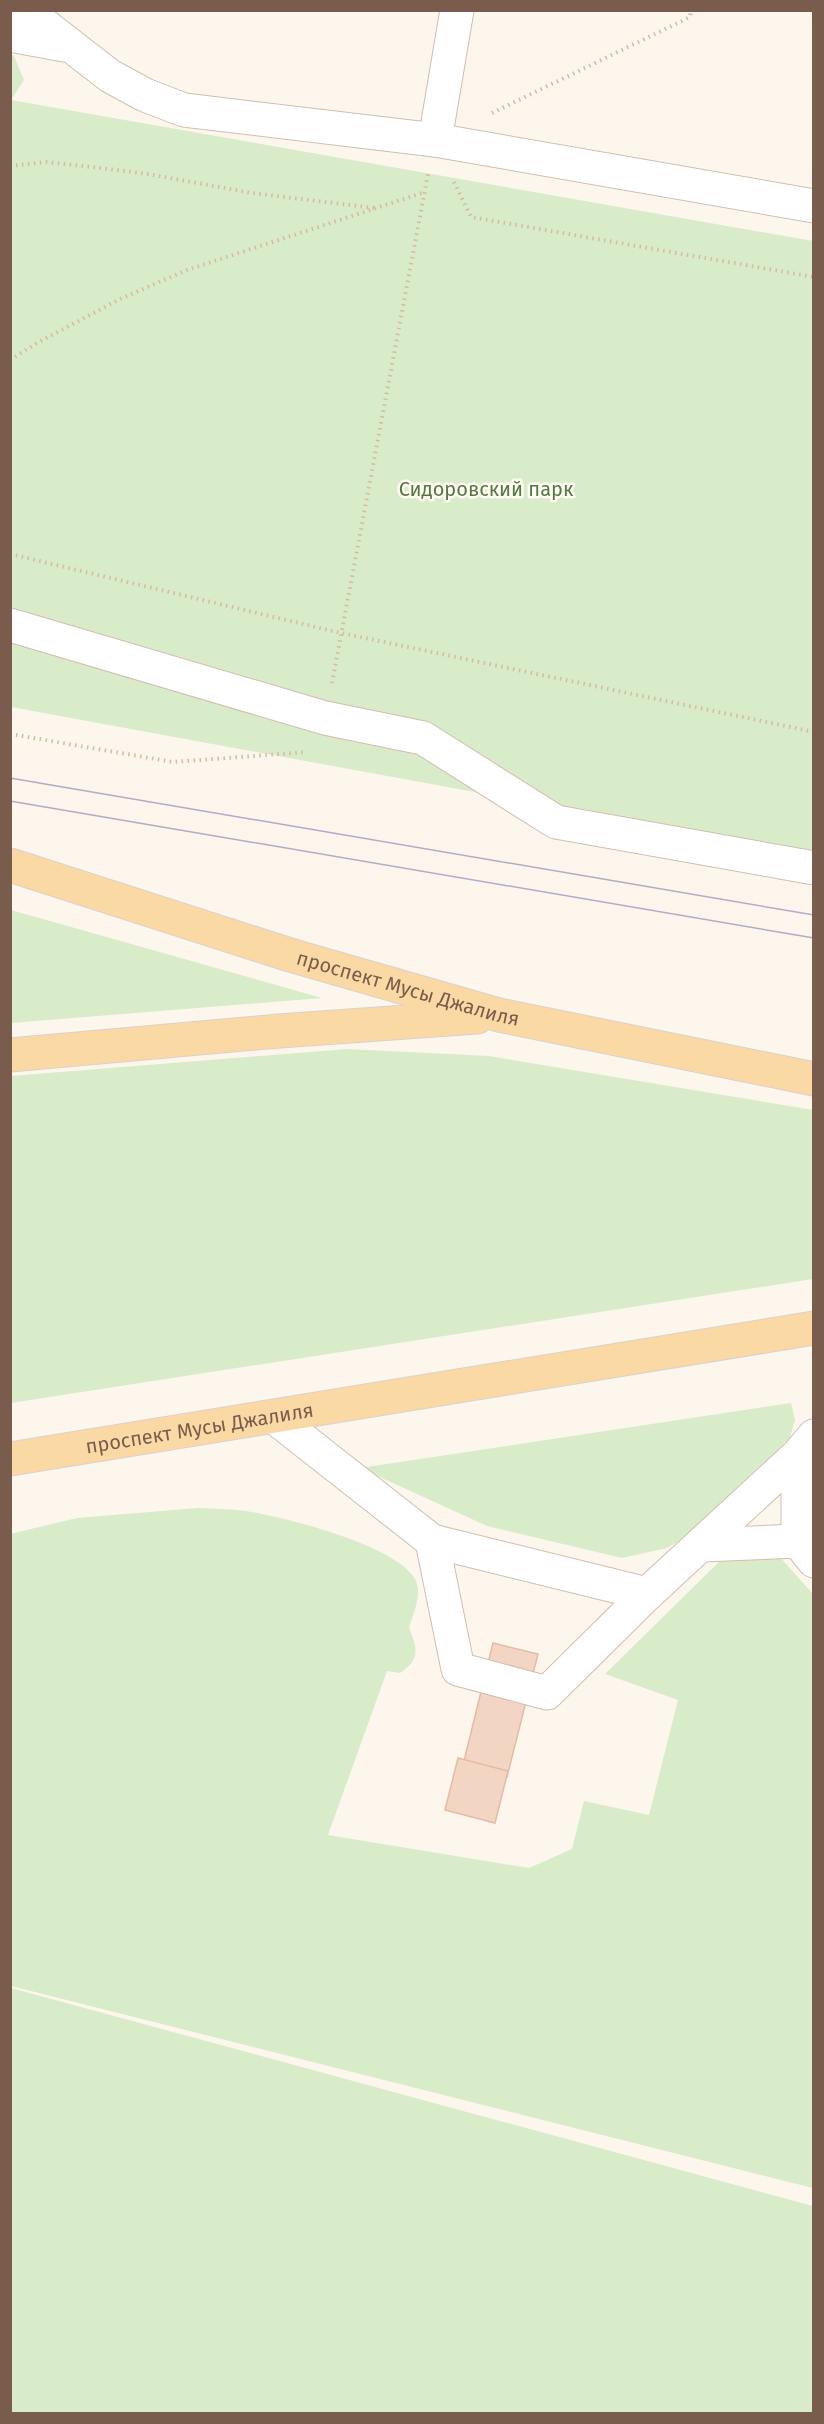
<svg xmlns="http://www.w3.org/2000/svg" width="824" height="2424" font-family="'Fira Sans',sans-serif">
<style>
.green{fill:#d8ecc9}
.building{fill:#f3d5c3;stroke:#e6bba3;stroke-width:1.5}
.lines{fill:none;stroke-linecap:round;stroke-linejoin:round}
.minor-casing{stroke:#d1beb0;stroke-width:35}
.major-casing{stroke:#dad1cd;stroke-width:35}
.path{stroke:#d9b8a5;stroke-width:4;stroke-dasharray:1.5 4.5;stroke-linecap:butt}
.minor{stroke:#fff;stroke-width:33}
.major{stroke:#fbd9a5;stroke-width:33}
.tram{stroke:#b9a8c9;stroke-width:1.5}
.labels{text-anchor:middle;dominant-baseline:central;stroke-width:5;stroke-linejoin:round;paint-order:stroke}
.park-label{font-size:20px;fill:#537a41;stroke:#fffaf3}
.street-label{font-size:20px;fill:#7a5c4d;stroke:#fffaf3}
</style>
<rect width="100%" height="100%" fill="#fdf6ec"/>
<g class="green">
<polygon points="10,55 14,56 24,80 11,100 813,241 813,854 11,707"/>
<polygon points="10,910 11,910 322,998 11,1023"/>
<polygon points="348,1049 489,1056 813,1110 813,1279 11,1403 11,1076"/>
<polygon points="791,1403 795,1420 790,1438 683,1539 667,1548 622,1558 487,1526 360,1468"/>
<path d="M198,1508c19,1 40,1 59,5 37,7 139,33 158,66 8,14 -2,35 -6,49 9,21 11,32 -9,45l-13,-2 -59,164 201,33 43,-19 12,-48 65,14 29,-115 -73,-26 119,-117 54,-2 35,39v594l-802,-202 -1,-452 67,-16z"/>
<polygon points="11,1988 813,2206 813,2413 11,2413"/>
</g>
<g class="building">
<polygon points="493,1643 538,1654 507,1777 463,1765"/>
<polygon points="458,1758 508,1771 495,1823 445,1810"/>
</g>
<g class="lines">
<defs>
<g id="minor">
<polyline points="25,10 110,76 145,95 184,110 435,140 814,206"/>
<polyline points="10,35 64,45"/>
<polyline points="435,140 457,10"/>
<polyline points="10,625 325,718 423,738 556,822 814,868"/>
<polyline points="274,1417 432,1541 458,1669 547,1693 647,1594 798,1455 814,1436"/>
<polyline points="798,1455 798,1541"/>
<polyline points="432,1541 647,1594"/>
<polyline points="702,1545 798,1541 814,1561"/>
</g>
<g id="major">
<path id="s1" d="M10,865l280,90 209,60 315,64"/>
<polyline points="10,1055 279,1031 477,1017"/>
<path id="s2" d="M10,1459l804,-131"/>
</g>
</defs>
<use href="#minor" class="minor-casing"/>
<use href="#major" class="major-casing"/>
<g class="path">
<polyline points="492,113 690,17 691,10"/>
<polyline points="10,166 46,162 92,167 148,174 252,193 375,208"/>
<polyline points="454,182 471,217 814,277"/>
<polyline points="10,360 37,343 120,299 187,270 425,192"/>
<polyline points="10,554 341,633 814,732"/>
<polyline points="332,683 428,174"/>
<polyline points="10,734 173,762 307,752"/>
</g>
<use href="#minor" class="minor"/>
<use href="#major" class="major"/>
<g class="tram">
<polyline points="10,778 814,915"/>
<polyline points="10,801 814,938"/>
</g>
</g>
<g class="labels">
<g class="park-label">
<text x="486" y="489">Сидоровский парк</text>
</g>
<g class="street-label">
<text stroke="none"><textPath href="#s1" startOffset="417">проспект Мусы Джалиля</textPath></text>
<text stroke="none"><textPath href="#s2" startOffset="192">проспект Мусы Джалиля</textPath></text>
</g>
</g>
<rect width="824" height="2424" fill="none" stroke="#7a5c4d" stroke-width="24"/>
</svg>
